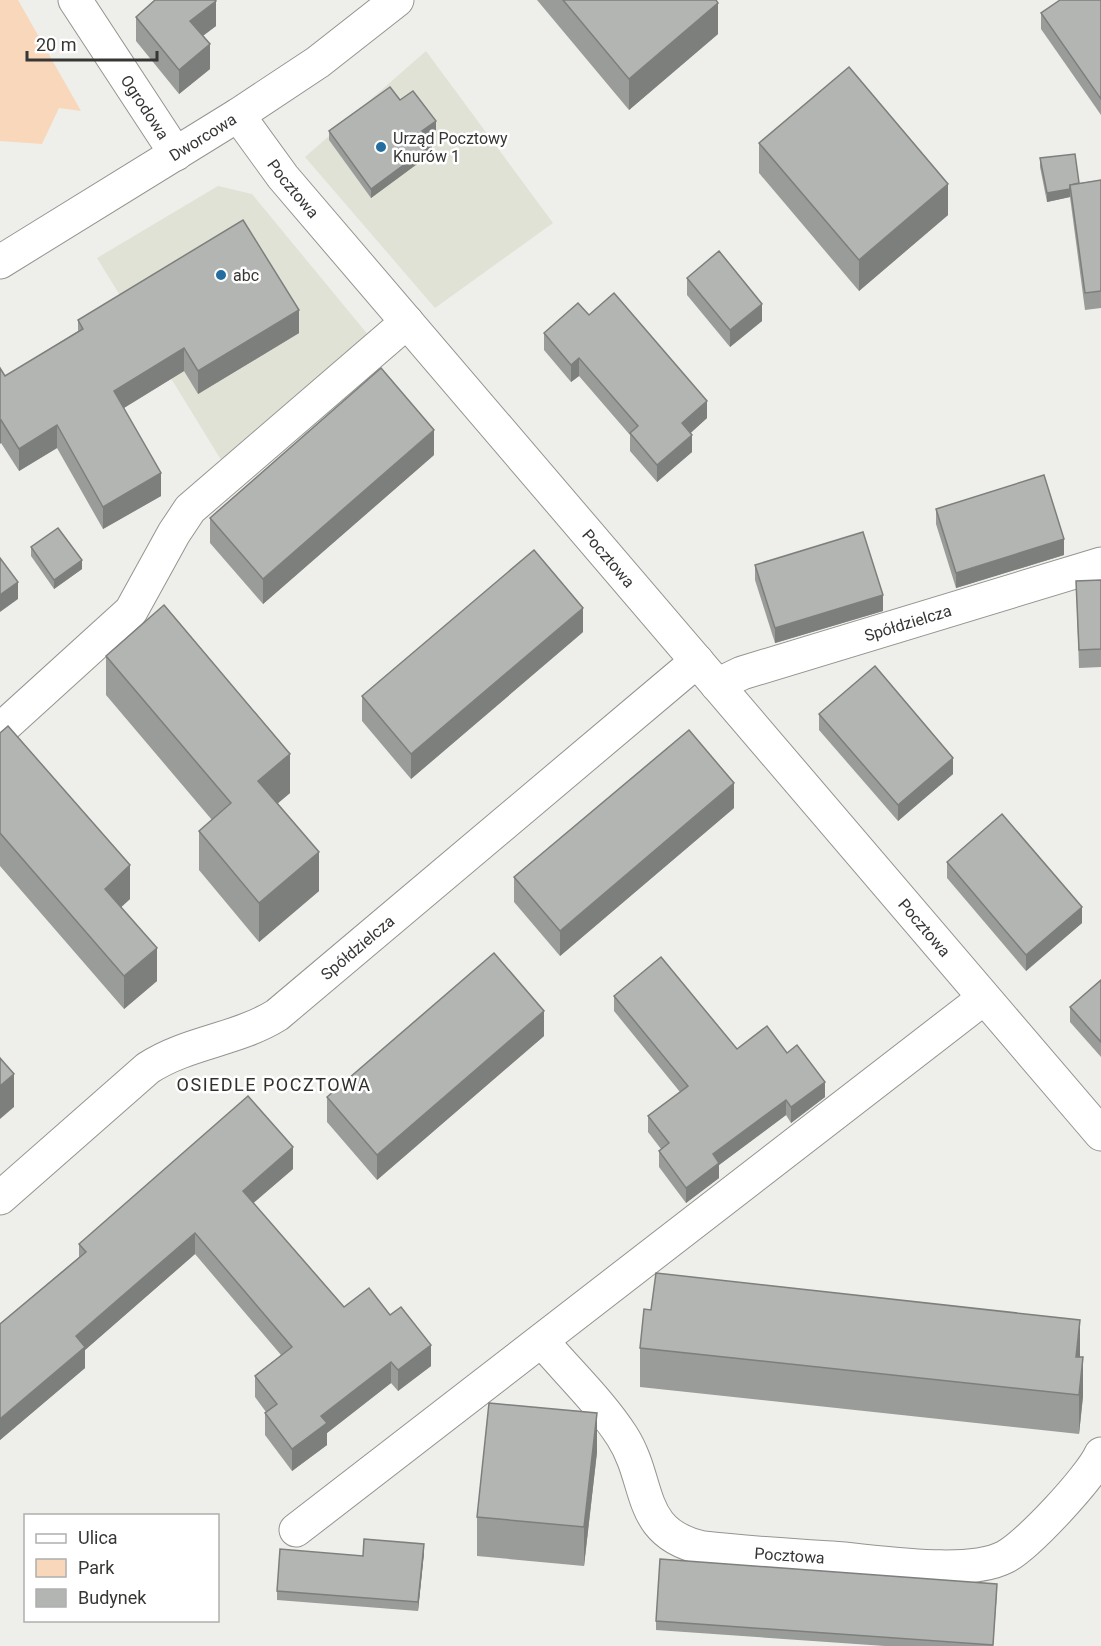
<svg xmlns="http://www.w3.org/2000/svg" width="1101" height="1646" font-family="Roboto,sans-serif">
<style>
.built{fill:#e0e2d6}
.green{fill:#f9d7bb}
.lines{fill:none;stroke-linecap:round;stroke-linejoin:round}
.minor-casing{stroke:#949590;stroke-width:35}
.secondary-casing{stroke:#949590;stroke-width:35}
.minor{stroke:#fff;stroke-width:33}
.secondary{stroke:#fff;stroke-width:33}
.wall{fill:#999c98}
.shaded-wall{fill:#7d7f7c}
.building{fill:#b2b5b1;stroke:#7d7f7c;stroke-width:1.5}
.poi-dot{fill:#246da1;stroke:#fff;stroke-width:2}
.labels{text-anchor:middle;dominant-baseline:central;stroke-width:5;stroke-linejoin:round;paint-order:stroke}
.street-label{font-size:16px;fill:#363634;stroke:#fff}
.poi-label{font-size:16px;fill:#363634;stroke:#fff;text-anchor:start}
.neighbourhood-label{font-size:18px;letter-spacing:1.5px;fill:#30302c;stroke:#fff}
</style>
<rect width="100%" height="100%" fill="#eeefea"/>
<g class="built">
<polygon points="426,51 553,223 435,308 305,157"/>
<polygon points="218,186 252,194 369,336 223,463 97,258"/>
</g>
<polygon class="green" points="0,0 18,0 81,111 59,108 42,144 0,141"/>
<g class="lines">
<defs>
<g id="minor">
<path id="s1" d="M75,0l101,154"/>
<path id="s2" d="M238,115l45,62 818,957"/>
<path id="s3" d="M717,685l25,-12 359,-109"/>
<polyline points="0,730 131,611 174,533 190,509 407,322"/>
<path id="s4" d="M0,1198l148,-130c40,-26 89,-28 129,-53l420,-354"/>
<path id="s5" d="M542,1341c26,31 58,61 80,95 30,47 13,97 81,112 43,5 86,7 129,10 43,3 135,19 173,-1 22,-11 86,-80 96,-103"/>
<polyline points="296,1530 984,998"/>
</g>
<g id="secondary">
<path id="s6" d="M0,262l238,-147 80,-53 79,-62"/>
</g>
</defs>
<use href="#minor" class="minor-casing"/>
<use href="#secondary" class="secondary-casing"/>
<use href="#minor" class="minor"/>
<use href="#secondary" class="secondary"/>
</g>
<g class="wall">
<polygon points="537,0 716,0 718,34 629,110"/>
<polygon points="1101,0 1101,115 1041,29 1041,13"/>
<polygon points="136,17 216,26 203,36 210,69 179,94 136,41"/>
<polygon points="436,130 426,136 432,153 371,198 329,140 329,131"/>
<polygon points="759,143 948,215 859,291 759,173"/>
<polygon points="1040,158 1079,183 1101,180 1101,308 1085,310 1070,197 1047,202 1040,167"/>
<polygon points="687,278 762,321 730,347 687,295"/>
<polygon points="589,315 707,418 690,433 692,452 657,482 630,451 630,435 579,376 571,382 544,350 544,333"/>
<polygon points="78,320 299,333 198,394 184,371 124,408 161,496 103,529 57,448 19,471 1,443 0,368 5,376 78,331"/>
<polygon points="434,455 263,604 210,543 210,518"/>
<polygon points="936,509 1064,555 956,588 936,524"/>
<polygon points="31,547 82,569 54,589 31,556"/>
<polygon points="755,565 883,611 775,643 755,580"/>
<polygon points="1101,580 1101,667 1079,668 1076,581"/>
<polygon points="583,632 411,779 362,721 362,696"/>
<polygon points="106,656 290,793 278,803 319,891 259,942 199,870 199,831 212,820 106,695"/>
<polygon points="819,714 953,774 898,821 819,730"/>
<polygon points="0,733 130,899 121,907 157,981 124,1009 0,866"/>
<polygon points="734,808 560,956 514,902 514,877"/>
<polygon points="947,862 1082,923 1026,971 947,878"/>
<polygon points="1101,980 1101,1057 1070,1022 1070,1007"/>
<polygon points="614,996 737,1049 787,1053 825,1097 791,1123 786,1115 719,1165 719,1178 686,1203 659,1167 659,1151 661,1149 648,1132 648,1116 680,1092 614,1011"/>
<polygon points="544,1036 377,1180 327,1122 327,1097"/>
<polygon points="293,1169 253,1203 344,1307 431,1366 398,1391 391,1383 327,1433 327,1445 292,1471 265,1435 265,1413 266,1412 255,1397 255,1376 281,1355 195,1254 85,1350 85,1368 0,1440 0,1324 79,1257 79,1244"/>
<polygon points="640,1348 1080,1357 1083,1396 1079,1434 640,1387"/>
<polygon points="597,1452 584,1566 477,1556 477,1517"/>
<polygon points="424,1553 418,1611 277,1600 277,1591 363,1556"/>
<polygon points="997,1593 993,1646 885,1646 656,1630 656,1621"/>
</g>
<g class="shaded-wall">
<polygon points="216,1 216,26 190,45 190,21"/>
<polygon points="718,3 718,34 629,110 629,79"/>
<polygon points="210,44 210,69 179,94 179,70"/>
<polygon points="436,121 436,130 422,140 422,131"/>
<polygon points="432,144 432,153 371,198 371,189"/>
<polygon points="948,184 948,215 859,291 859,260"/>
<polygon points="1070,189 1070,197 1047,202 1047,193"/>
<polygon points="762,304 762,321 730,347 730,330"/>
<polygon points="299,310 299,333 198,394 198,371"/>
<polygon points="184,348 184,371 114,414 114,391"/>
<polygon points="579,358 579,376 571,382 571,365"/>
<polygon points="707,401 707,418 682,441 682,423"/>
<polygon points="1,420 1,443 0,444 0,421"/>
<polygon points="57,425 57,448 19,471 19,449"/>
<polygon points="434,430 434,455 263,604 263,579"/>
<polygon points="692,435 692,452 657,482 657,465"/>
<polygon points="161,473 161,496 103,529 103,507"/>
<polygon points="1064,539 1064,555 956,588 956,573"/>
<polygon points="82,560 82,569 54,589 54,580"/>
<polygon points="18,582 18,599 0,612 0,595"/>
<polygon points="883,595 883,611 775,643 775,628"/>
<polygon points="583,608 583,632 411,779 411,754"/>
<polygon points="290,754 290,793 258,820 258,781"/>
<polygon points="953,758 953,774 898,821 898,805"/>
<polygon points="734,783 734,808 560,956 560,931"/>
<polygon points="319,852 319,891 259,942 259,903"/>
<polygon points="130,865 130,899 105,922 105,889"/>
<polygon points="1082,907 1082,923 1026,971 1026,955"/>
<polygon points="157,948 157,981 124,1009 124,976"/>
<polygon points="544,1011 544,1036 377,1180 377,1155"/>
<polygon points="14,1074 14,1107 0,1119 0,1086"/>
<polygon points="825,1082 825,1097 791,1123 791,1107"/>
<polygon points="786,1100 786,1115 719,1165 719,1178 686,1203 686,1188 713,1154"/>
<polygon points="293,1147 293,1169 243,1212 243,1191"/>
<polygon points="195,1233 195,1254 85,1350 85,1368 0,1440 0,1419 76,1336"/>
<polygon points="1080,1320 1080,1359 1076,1357"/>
<polygon points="431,1345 431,1366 398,1391 398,1370"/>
<polygon points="1083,1357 1083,1396 1079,1434 1079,1395"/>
<polygon points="391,1362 391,1383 327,1433 327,1445 292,1471 292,1449 321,1416"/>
<polygon points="597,1413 597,1452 584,1566 584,1527"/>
<polygon points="424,1544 424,1553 418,1611 418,1602"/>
</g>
<g class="building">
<polygon points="155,0 215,0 216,1 190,21 210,44 179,70 136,17"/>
<polygon points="563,0 716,0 718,3 629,79"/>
<polygon points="1060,0 1101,0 1101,99 1041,13"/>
<polygon points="849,67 948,184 859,260 759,143"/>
<polygon points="390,87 400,100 413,91 436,121 422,131 432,144 371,189 329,131"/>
<polygon points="1075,154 1079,183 1070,185 1070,189 1047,193 1040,158"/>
<polygon points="1101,180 1101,291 1085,293 1070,185"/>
<polygon points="243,220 299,310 198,371 184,348 114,391 161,473 103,507 57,425 19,449 1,420 0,421 0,368 5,376 83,329 78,320"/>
<polygon points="719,251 762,304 730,330 687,278"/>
<polygon points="614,293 707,401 682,423 692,435 657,465 630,433 638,426 579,358 571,365 544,333 578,303 589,315"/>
<polygon points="381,368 434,430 263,579 210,518"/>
<polygon points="1044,475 1064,539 956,573 936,509"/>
<polygon points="58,528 82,560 54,580 31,547"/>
<polygon points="863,532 883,595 775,628 755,565"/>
<polygon points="534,550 583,608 411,754 362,696"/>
<polygon points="0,558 18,582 0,595"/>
<polygon points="1101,580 1101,649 1079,650 1076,581"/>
<polygon points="164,605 290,754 258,781 319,852 259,903 199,831 231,803 106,656"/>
<polygon points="875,666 953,758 898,805 819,714"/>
<polygon points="8,726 130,865 105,889 157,948 124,976 0,833 0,733"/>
<polygon points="689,730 734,783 560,931 514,877"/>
<polygon points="1002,814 1082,907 1026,955 947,862"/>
<polygon points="494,953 544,1011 377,1155 327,1097"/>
<polygon points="661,957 737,1049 767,1026 787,1053 797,1045 825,1082 791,1107 786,1100 713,1154 719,1163 686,1188 659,1151 669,1143 648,1116 688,1086 614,996"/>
<polygon points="1101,980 1101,1042 1070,1007"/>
<polygon points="0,1058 14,1074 0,1086"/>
<polygon points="248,1096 293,1147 243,1191 344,1307 369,1288 390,1315 401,1307 431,1345 398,1370 391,1362 321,1416 327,1423 292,1449 265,1413 277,1404 255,1376 292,1347 195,1233 76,1336 85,1347 0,1419 0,1324 86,1252 79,1244"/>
<polygon points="656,1273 1080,1320 1076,1357 1083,1357 1079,1395 640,1348 644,1309 651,1310"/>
<polygon points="489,1403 597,1413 584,1527 477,1517"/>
<polygon points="364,1539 424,1544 418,1602 277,1591 280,1549 363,1556"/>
<polygon points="660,1559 997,1584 993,1645 656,1621"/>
</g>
<g class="poi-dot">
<circle cx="381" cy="147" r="6"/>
<circle cx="221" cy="275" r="6"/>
</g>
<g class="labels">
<g class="street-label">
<text stroke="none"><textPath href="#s1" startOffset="128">Ogrodowa</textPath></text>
<text stroke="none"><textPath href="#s6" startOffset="238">Dworcowa</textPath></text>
<text stroke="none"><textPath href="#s2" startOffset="92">Pocztowa</textPath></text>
<text stroke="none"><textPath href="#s2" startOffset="578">Pocztowa</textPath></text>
<text stroke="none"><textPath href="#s3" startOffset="201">Spółdzielcza</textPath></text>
<text stroke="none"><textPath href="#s2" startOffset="1064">Pocztowa</textPath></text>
<text stroke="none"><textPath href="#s4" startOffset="442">Spółdzielcza</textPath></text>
<text stroke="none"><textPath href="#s5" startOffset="358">Pocztowa</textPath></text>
</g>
<g class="poi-label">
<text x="393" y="138">Urząd Pocztowy<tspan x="393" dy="18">Knurów 1</tspan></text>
<text x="233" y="275">abc</text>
</g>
<g class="neighbourhood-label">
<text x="274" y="1084">OSIEDLE POCZTOWA</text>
</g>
</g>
<rect x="24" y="1514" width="195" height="108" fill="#ffffff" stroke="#afafae" stroke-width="1.5"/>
<rect x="36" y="1534" width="30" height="9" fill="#ffffff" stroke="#afafae" stroke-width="1.5"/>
<text x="78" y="1544" font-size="18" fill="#363634">Ulica</text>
<rect x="36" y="1559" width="30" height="18" fill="#f9d7bb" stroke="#afafae" stroke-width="1.5"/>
<text x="78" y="1574" font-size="18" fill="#363634">Park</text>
<rect x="36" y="1589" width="30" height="18" fill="#b2b5b1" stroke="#afafae" stroke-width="1.5"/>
<text x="78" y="1604" font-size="18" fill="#363634">Budynek</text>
<path d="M27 51v9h130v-9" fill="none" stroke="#363634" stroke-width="3"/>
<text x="36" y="51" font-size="18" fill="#363634" stroke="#ffffff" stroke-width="4.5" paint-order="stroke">20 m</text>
</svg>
